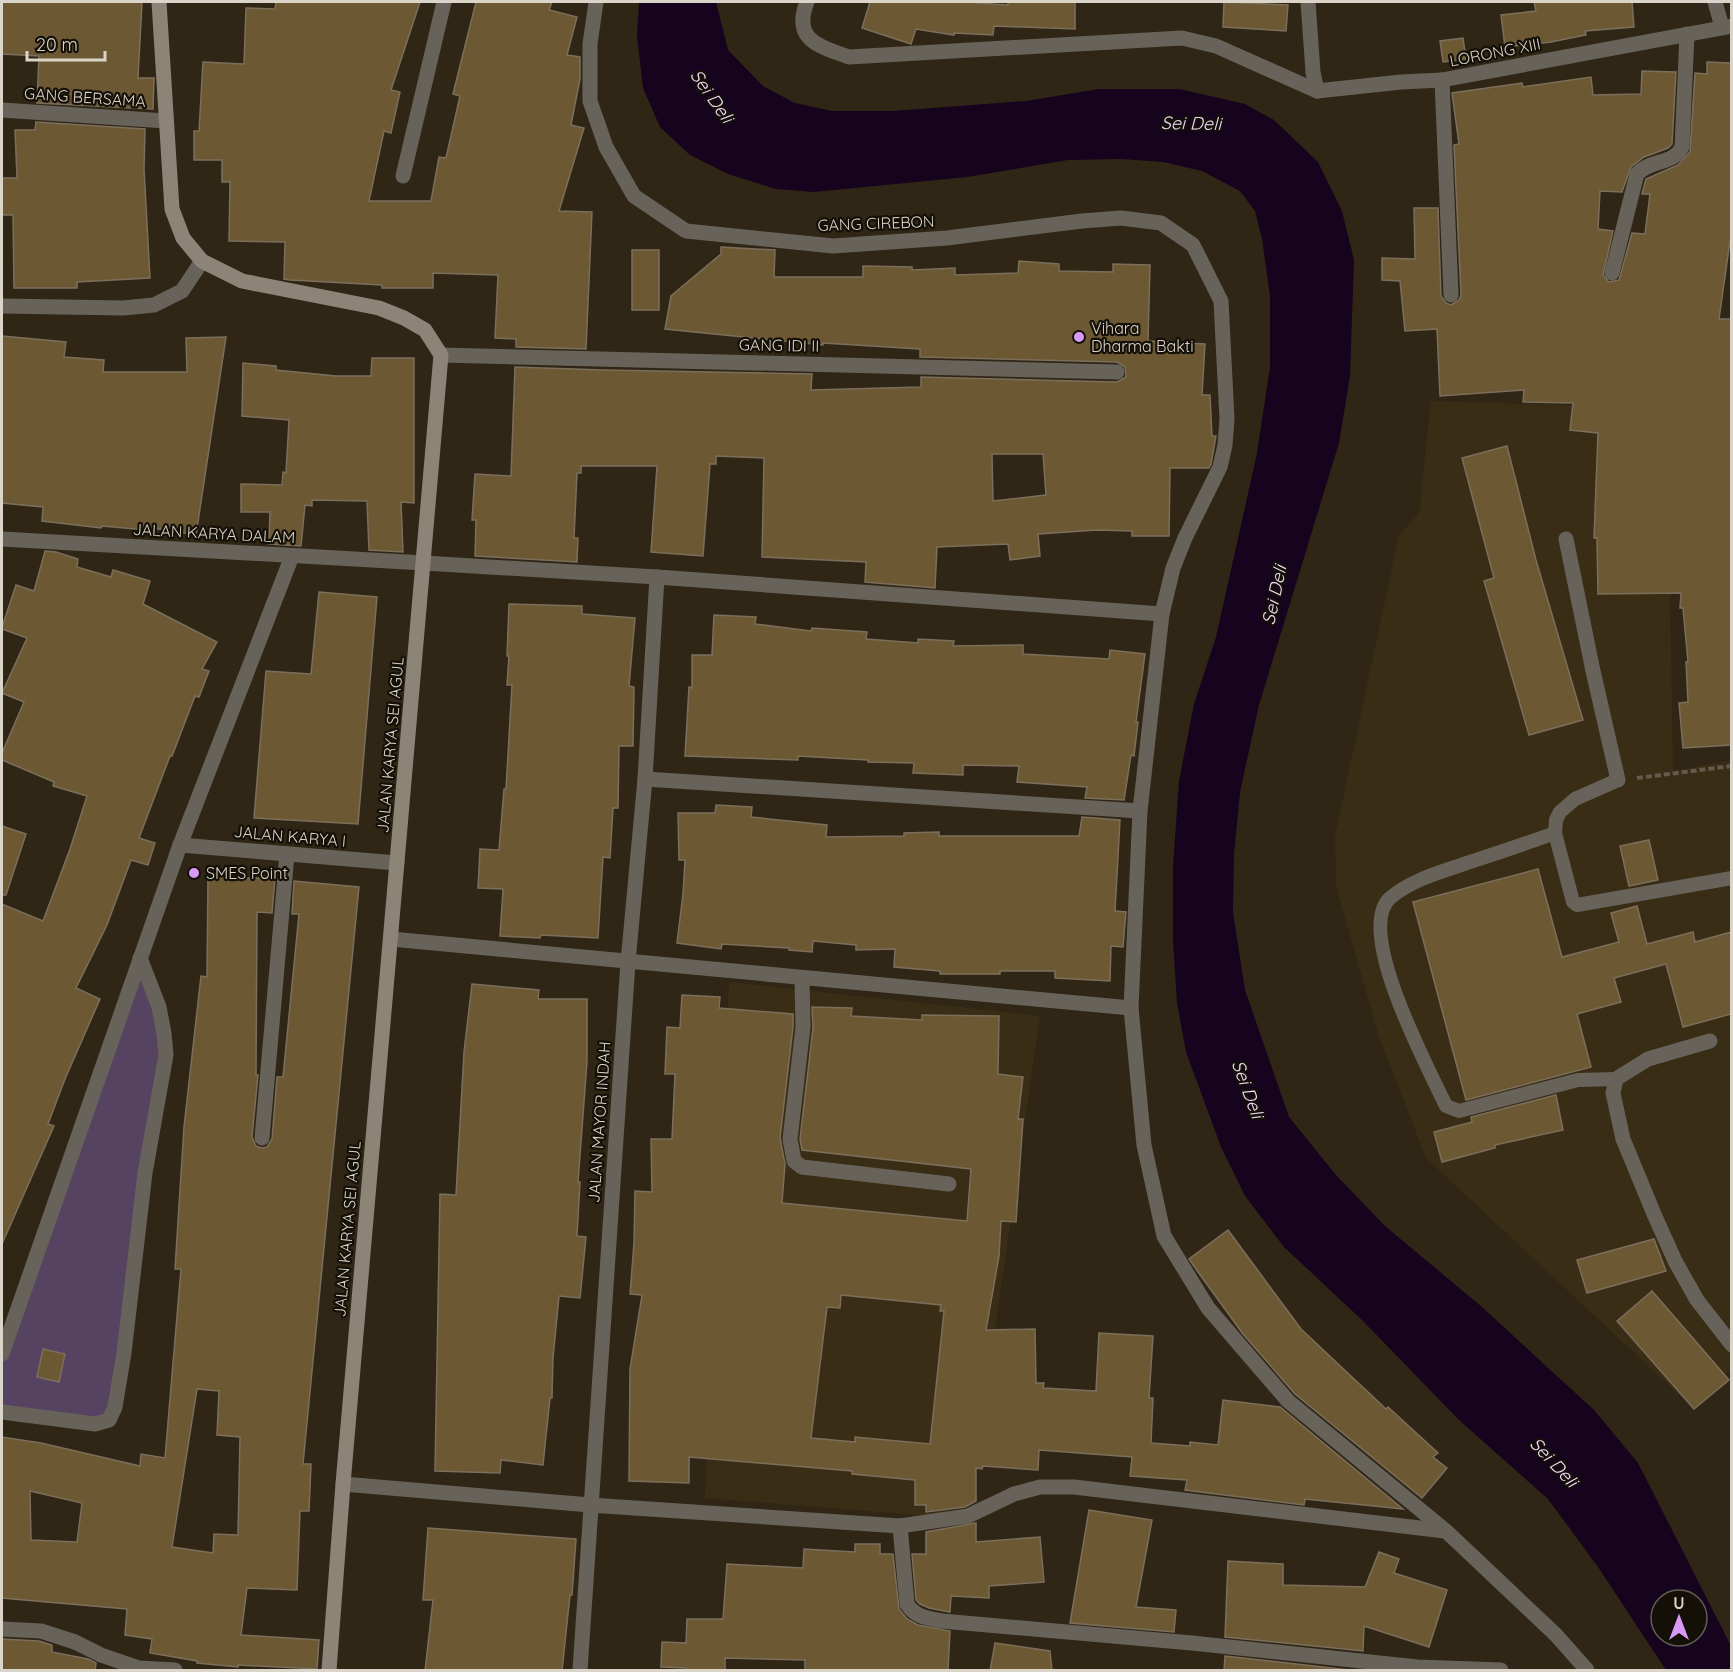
<svg xmlns="http://www.w3.org/2000/svg" width="1733" height="1672" font-family="Quicksand,sans-serif">
<style>
.built{fill:#3a2d15}
.green{fill:#564361}
.water{fill:#16041e;fill-rule:evenodd}
.building{fill:#6d5834;stroke:#7b6f5c;stroke-width:1.5;fill-rule:evenodd}
.lines{fill:none;stroke-linecap:round;stroke-linejoin:round}
.path{stroke:#635b4b;stroke-width:4;stroke-dasharray:6 3;stroke-linecap:butt}
.service{stroke:#68635a;stroke-width:14}
.minor{stroke:#68635a;stroke-width:15}
.tertiary{stroke:#68635a;stroke-width:15}
.secondary{stroke:#8c8477;stroke-width:15}
.poi-dot{fill:#d89af8;stroke:#141008;stroke-width:2}
.labels{text-anchor:middle;dominant-baseline:central;stroke-width:4.5;stroke-linejoin:round;paint-order:stroke}
.street-label{font-size:16px;fill:#dad4c9;stroke:#141008}
.poi-label{font-size:16px;fill:#dad4c9;stroke:#141008;text-anchor:start}
.water-label{font-size:18px;font-style:italic;fill:#f0d9fd;stroke:#141008}
</style>
<rect width="100%" height="100%" fill="#302615"/>
<g class="built">
<polygon points="1431,401 1667,408 1673,771 1732,760 1731,1370 1690,1405 1426,1158 1378,1034 1336,886 1335,836 1399,535 1419,513"/>
<polygon points="729,982 1040,1016 975,1469 943,1517 705,1498"/>
</g>
<polygon class="green" points="139,971 162,1033 108,1419 2,1410 2,1363"/>
<path class="water" d="M639,2h77l12,48 35,36 32,17 37,8h61l133,-10 73,-12h80l66,15 29,16 44,42 24,49 12,49 -4,116 -11,67 -80,262 -19,87 -6,63 -1,57 12,78 44,127 47,58 49,51 97,81 112,103 44,53 93,183v24h-65l-68,-103 -50,-68 -90,-80 -96,-99 -78,-73 -39,-51 -24,-49 -35,-95 -9,-49 -4,-62v-74l6,-86 15,-77 22,-67 41,-184 13,-86v-71l-8,-57 -7,-28 -15,-20 -38,-20 -39,-9 -41,-3 -54,1 -101,17 -153,15 -38,-3 -48,-15 -38,-19 -30,-28 -17,-39 -6,-52zM1661,1600h36v36h-36z"/>
<g class="building">
<polygon points="2,2 142,2 138,78 154,78 153,109 37,103 39,56 2,54"/>
<polygon points="276,2 420,2 391,90 400,92 391,133 384,131 369,201 431,201 439,157 446,158 460,96 453,94 476,2 552,2 549,10 577,17 567,55 580,57 580,79 571,125 584,128 559,211 592,212 586,349 516,347 516,339 495,338 498,275 433,273 433,288 382,288 382,285 290,280 284,279 285,242 229,241 230,182 222,182 222,160 194,160 194,131 199,131 203,62 244,64 246,8 275,9"/>
<polygon points="870,2 963,2 1008,5 1008,2 1075,2 1075,29 994,26 993,35 954,33 954,35 916,29 911,44 862,28"/>
<polygon points="1224,2 1288,5 1286,31 1223,27"/>
<polygon points="1534,2 1632,2 1634,27 1585,31 1586,35 1551,42 1505,47 1501,15 1536,11"/>
<polygon points="1463,38 1466,59 1443,62 1440,41"/>
<polygon points="1707,62 1731,63 1731,234 1719,319 1731,319 1731,745 1683,748 1679,703 1688,702 1686,662 1688,662 1683,608 1680,608 1681,593 1598,594 1597,538 1594,538 1598,433 1570,430 1573,403 1523,402 1524,390 1440,396 1437,329 1405,331 1400,281 1382,280 1382,258 1415,259 1414,208 1438,208 1441,296 1446,303 1451,305 1459,300 1461,295 1454,145 1459,144 1452,93 1522,83 1523,87 1591,77 1593,95 1641,94 1642,71 1676,72 1672,144 1668,148 1644,157 1631,167 1622,192 1600,191 1598,229 1613,231 1603,275 1609,282 1619,280 1632,233 1645,234 1650,194 1642,194 1646,179 1678,165 1690,152 1695,73 1707,74"/>
<polygon points="36,122 145,129 144,169 150,278 77,282 77,288 14,288 13,215 2,215 2,178 17,178 15,130 35,130"/>
<path d="M721,247l54,3 -1,27h89v-11l49,1v3l43,-2v7l63,-2 1,-12 40,3v7l54,1v-8l37,1 -2,76 57,3 -3,51h8l2,41h4l-5,28 -2,4h-39l-1,68h-37v-5l-35,-1 -59,4 2,22 -30,4 -2,-16 -71,3 -2,41 -70,-6 1,-20 -104,-5 2,-99 -48,-2v8h-6l-7,92 -52,-4 6,-86h-76v7h-4l-3,65h4l-1,24 -102,-6 1,-36h-4l3,-46 36,2 4,-109 89,3 208,4 -1,16 110,-3v-10l196,5 9,-5 -1,-10 -8,-5 -197,-5v-8l-97,-6v2l-158,-16 6,-33 50,-42zM992,454h51l3,41 -53,6z"/>
<rect x="632" y="250" width="27" height="60"/>
<polygon points="2,336 66,342 64,357 104,360 103,372 187,372 186,338 226,337 196,535 146,527 146,530 102,526 101,528 42,521 43,507 2,503"/>
<polygon points="372,358 414,358 414,503 401,502 403,552 369,550 367,501 312,500 312,506 305,505 301,546 269,544 270,512 241,512 241,484 282,485 283,472 286,473 289,420 242,416 243,363 276,366 276,370 336,376 371,376"/>
<polygon points="1507,446 1536,560 1583,720 1529,735 1484,581 1494,578 1462,458"/>
<polygon points="45,551 56,552 78,559 77,567 111,577 113,570 150,581 143,604 217,642 202,669 209,671 199,697 195,696 172,756 170,756 139,838 155,843 148,865 131,860 107,925 76,988 100,999 65,1079 48,1124 54,1126 2,1244 2,904 43,921 70,849 87,796 53,786 54,782 2,760 2,753 24,702 2,693 27,638 2,629 2,627 16,585 34,591"/>
<polygon points="319,592 377,597 358,824 254,818 266,671 311,674"/>
<polygon points="509,604 582,606 582,614 635,618 629,686 634,687 633,746 619,746 618,808 613,808 610,858 603,857 598,938 541,935 540,938 500,936 503,889 478,888 480,849 499,850 504,789 506,789 512,685 507,685 509,656 507,656"/>
<polygon points="714,615 756,617 755,624 811,631 812,628 867,632 866,639 918,643 918,639 954,641 953,646 1023,645 1023,654 1109,659 1110,650 1145,654 1136,722 1138,722 1134,756 1131,755 1124,800 1085,798 1087,787 1017,782 1019,766 963,765 963,775 913,773 914,763 868,762 868,760 798,756 798,760 685,756 689,687 692,688 692,655 712,655"/>
<polygon points="716,805 752,807 751,817 827,825 826,837 904,836 904,833 939,832 939,836 1079,836 1082,817 1120,820 1115,911 1126,912 1123,947 1111,946 1110,981 1055,978 1055,971 1000,971 1000,974 940,974 940,971 894,967 895,949 856,950 856,945 813,941 812,952 789,950 789,948 722,944 721,949 677,943 683,894 685,860 679,860 678,813 715,813"/>
<polygon points="2,826 26,834 6,895 2,895"/>
<polygon points="1649,840 1658,880 1629,886 1620,846"/>
<polygon points="1538,869 1562,957 1619,942 1611,913 1637,906 1647,944 1693,932 1695,942 1731,932 1731,1014 1683,1027 1666,964 1614,978 1621,1002 1577,1014 1591,1067 1466,1100 1413,902"/>
<path d="M208,876l67,3 -3,34 -15,-1 -1,163h2l-6,62 4,9 6,2 5,-1 5,-8 5,-62h6l16,-163h-7l2,-33 65,6 -56,577h8l-2,47h-9l-3,79 -50,-2 -6,47 78,5 -2,29 -79,-4v2l-41,-4v-2l-47,-8 2,-14 -27,-4 2,-26 -125,-11v-161l39,6 99,23 1,-12 24,4 16,-189h-6l9,-142 17,-151 6,1zM197,1389l22,2 -2,44 23,2 -2,98 -24,-1 -1,19 -41,-6zM30,1491l52,12 -5,39 -46,-2z"/>
<polygon points="472,984 539,990 538,999 587,999 587,1062 578,1182 580,1182 577,1236 586,1237 580,1298 559,1296 553,1358 552,1398 550,1398 543,1465 501,1460 500,1473 435,1471 440,1194 456,1195 464,1052"/>
<path d="M682,995l38,2 -1,11 74,6v13l-13,111 5,26 -3,39 185,18 4,-52 -169,-19 -2,-11 13,-111 -1,-21 40,1 -1,8 71,4v-5l77,1 -1,58 25,3 -5,42h5l-7,103 -15,-1 -2,35 -13,74 49,-1 1,54h8l-1,5 53,3 3,-58 54,3 -4,62h4l-2,45 39,3v-4l28,3 5,-45 57,7 123,102 -98,-10 -1,6 -119,-15 2,-10 -57,-4 2,-19 -93,-7 -1,20 -55,-4 -1,3 -6,-1v33l-11,6 -39,5v-7h-11v-25l-63,-6v-3l-163,-14v26l-60,-2 1,-112 12,-74 -12,-1 4,-51 1,-52 17,1 -1,-53h21l3,-65h-10l2,-47 13,1zM841,1295l100,10 -1,6h4l-14,133 -75,-7v5l-44,-4 16,-131 13,1z"/>
<polygon points="1556,1095 1563,1130 1495,1145 1495,1148 1442,1162 1434,1132 1472,1122 1471,1117"/>
<polygon points="1228,1230 1301,1329 1386,1409 1388,1407 1438,1453 1433,1457 1447,1468 1422,1498 1295,1394 1243,1334 1198,1272 1189,1259"/>
<polygon points="1654,1239 1666,1271 1587,1293 1577,1260"/>
<polygon points="1652,1291 1729,1380 1694,1409 1617,1321"/>
<polygon points="43,1349 65,1354 59,1382 37,1377"/>
<polygon points="1089,1510 1152,1520 1136,1607 1176,1610 1174,1632 1070,1623"/>
<polygon points="976,1523 976,1542 1040,1537 1044,1582 989,1586 989,1598 951,1596 950,1612 929,1608 920,1604 916,1600 912,1554 926,1554 926,1532"/>
<polygon points="428,1528 576,1539 572,1595 570,1595 562,1671 425,1671 433,1600 423,1600"/>
<polygon points="855,1544 880,1544 880,1554 893,1554 899,1609 907,1619 918,1625 950,1631 948,1671 805,1671 805,1660 725,1658 725,1671 686,1671 686,1668 661,1667 662,1642 686,1643 687,1619 723,1619 727,1564 803,1568 804,1549 855,1552"/>
<polygon points="1379,1552 1399,1559 1394,1573 1447,1590 1429,1647 1364,1626 1363,1651 1225,1637 1228,1561 1283,1564 1283,1585 1365,1587"/>
<polygon points="2,1639 39,1641 52,1645 52,1652 88,1659 96,1663 95,1671 2,1671"/>
<polygon points="995,1643 1050,1651 1052,1671 990,1671"/>
<polygon points="1225,1656 1358,1671 1224,1671"/>
</g>
<g class="lines">
<polyline class="path" points="1637,778 1732,766"/>
<g class="service">
<polyline points="1618,780 1575,799 1560,812 1556,820 1555,833 1573,902 1577,905 1732,878"/>
<path d="M1555,833c-30,11 -61,21 -91,31 -26,9 -53,16 -74,34 -36,33 39,171 56,208l13,5 119,-31 38,-1"/>
</g>
<g class="minor">
<polyline points="596,2 590,44 590,101 606,147 634,196 686,231 833,246 947,238 1082,221 1121,218 1161,223 1193,245 1221,301 1227,419 1225,445 1220,467 1185,538 1173,568 1162,614 1140,811 1131,1008 1144,1145 1164,1236 1208,1308 1288,1401 1446,1531 1556,1635 1587,1670"/>
<path d="M807,2c-15,38 12,44 42,55l333,-19 34,8 101,45 -4,-19 -5,-70"/>
<polyline points="1715,2 1722,27"/>
<polyline points="1442,80 1451,295"/>
<polyline points="1317,91 1401,82 1442,80 1732,26"/>
<polyline points="2,110 166,121"/>
<polyline points="403,176 444,2"/>
<path d="M1612,273l25,-99c13,-15 37,-9 45,-27l5,-113"/>
<polyline points="2,306 123,308 154,305 182,291 202,261"/>
<polyline points="441,355 1117,372"/>
<polyline points="1566,539 1593,671 1618,780"/>
<polyline points="424,563 657,577 1162,614"/>
<polyline points="645,779 1140,811"/>
<polyline points="180,845 397,863"/>
<polyline points="391,939 1131,1008"/>
<polyline points="802,978 803,1027 790,1139 794,1161 802,1167 949,1184"/>
<polyline points="1710,1041 1648,1059 1616,1079 1613,1093 1623,1139 1654,1214 1675,1261 1697,1300 1732,1345"/>
<polyline points="262,1138 287,854"/>
<polyline points="2,1354 180,845 292,556"/>
<polyline points="2,1412 95,1424 109,1420 115,1407 124,1353 145,1173 166,1055 164,1033 159,1007 140,958"/>
<polyline points="343,1484 590,1505 900,1526 968,1516 1014,1494 1040,1487 1074,1487 1445,1531"/>
<path d="M900,1526l7,78c8,13 20,14 35,17l250,22 225,24 84,3"/>
<polyline points="2,1629 41,1631 75,1642 101,1655 139,1668 175,1670"/>
<polyline points="580,1670 628,962 645,779 657,577"/>
</g>
<polyline class="tertiary" points="2,539 424,563"/>
<polyline class="secondary" points="159,2 172,209 183,238 202,261 242,281 379,308 404,318 425,330 441,355 343,1484 329,1670"/>
</g>
<g class="poi-dot">
<circle cx="1079" cy="337" r="6"/>
<circle cx="194" cy="873" r="6"/>
</g>
<g class="labels">
<g class="street-label">
<text transform="translate(1495 52) rotate(-11)">LORONG XIII</text>
<text transform="translate(85 97) rotate(4)">GANG BERSAMA</text>
<text transform="translate(876 223) rotate(-2)">GANG CIREBON</text>
<text transform="translate(779 345) rotate(1)">GANG IDI II</text>
<text transform="translate(214 533) rotate(3)">JALAN KARYA DALAM</text>
<text transform="translate(390 745) rotate(-85)">JALAN KARYA SEI AGUL</text>
<text transform="translate(290 836) rotate(5)">JALAN KARYA I</text>
<text transform="translate(599 1122) rotate(-86)">JALAN MAYOR INDAH</text>
<text transform="translate(347 1229) rotate(-85)">JALAN KARYA SEI AGUL</text>
</g>
<g class="poi-label">
<text x="1091" y="328">Vihara<tspan x="1091" dy="18">Dharma Bakti</tspan></text>
<text x="206" y="873">SMES Point</text>
</g>
<g class="water-label">
<text transform="translate(712 96) rotate(55)">Sei Deli</text>
<text transform="translate(1191 123) rotate(1)">Sei Deli</text>
<text transform="translate(1274 595) rotate(-78)">Sei Deli</text>
<text transform="translate(1248 1089) rotate(70)">Sei Deli</text>
<text transform="translate(1554 1462) rotate(47)">Sei Deli</text>
</g>
</g>
<rect width="1733" height="1672" fill="none" stroke="#dad4c9" stroke-width="6"/>
<g transform="translate(1679 1618)"><circle r="28" fill="#141008" stroke="#635e55" stroke-width="1.5"/>
<path d="M0-4.5L10 22L0 15L-10 22Z" fill="#d89af8"/>
<text y="-9" font-size="16" font-weight="bold" text-anchor="middle" fill="#dad4c9">U</text>
</g>
<path d="M27 51v9h78v-9" fill="none" stroke="#dad4c9" stroke-width="3"/>
<text x="36" y="51" font-size="18" fill="#dad4c9" stroke="#141008" stroke-width="4.5" paint-order="stroke">20 m</text>
</svg>
